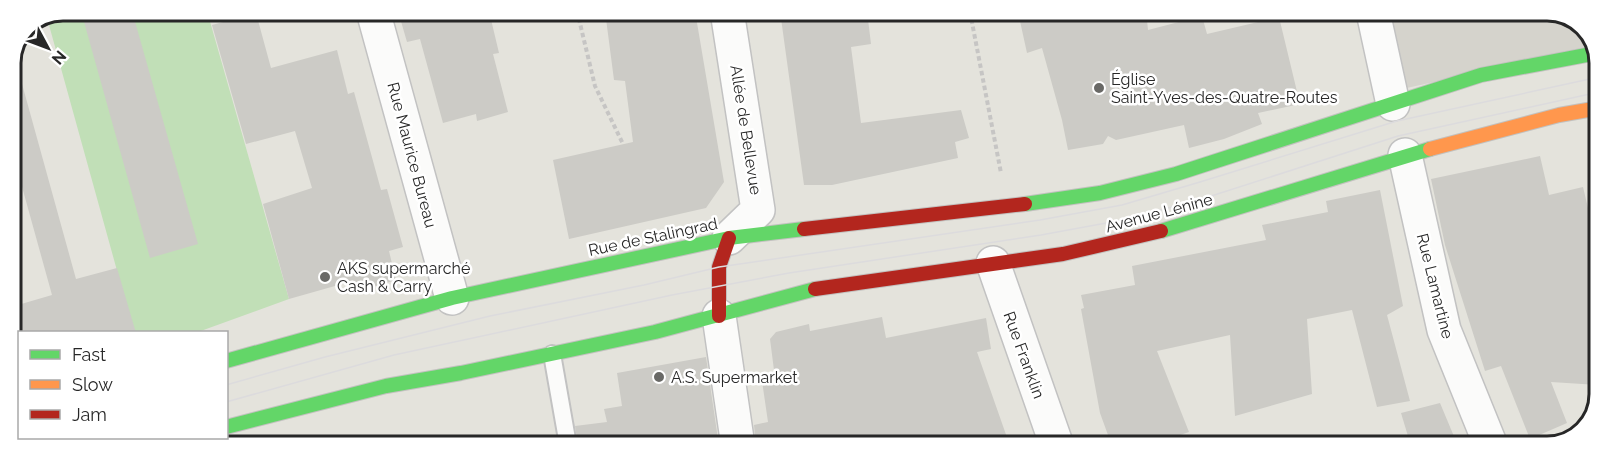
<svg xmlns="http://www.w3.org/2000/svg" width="1610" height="457" font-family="Raleway,sans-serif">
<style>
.green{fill:#c1dfb7}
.plaza{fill:#d5d3cc}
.building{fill:#cccbc6}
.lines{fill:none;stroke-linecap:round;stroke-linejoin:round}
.lane-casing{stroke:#c2c2c2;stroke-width:20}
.street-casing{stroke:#c2c2c2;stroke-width:36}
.fast-casing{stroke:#c2c1bf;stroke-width:16}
.slow-casing{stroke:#c2c1bf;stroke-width:16}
.jam-casing{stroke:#c2c1bf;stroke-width:16}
.path{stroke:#c6c5c4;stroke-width:4;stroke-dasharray:4.5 3;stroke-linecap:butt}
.lane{stroke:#fbfbfa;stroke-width:16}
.street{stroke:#fbfbfa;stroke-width:33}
.fast{stroke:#63d668;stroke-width:14}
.slow{stroke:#ff974d;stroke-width:14}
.jam{stroke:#b3261e;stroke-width:14}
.tram{stroke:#dcdbdd;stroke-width:1.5}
.poi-dot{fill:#696966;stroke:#fff;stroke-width:2}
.labels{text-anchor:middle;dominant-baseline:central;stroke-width:5;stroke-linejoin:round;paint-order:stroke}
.poi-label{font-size:16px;fill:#272727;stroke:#fff;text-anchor:start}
.street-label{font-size:16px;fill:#272727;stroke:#fff}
.rim{fill:none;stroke:#272727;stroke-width:3}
</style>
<rect width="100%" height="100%" fill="#e4e3dc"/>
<polygon class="green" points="63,11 207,11 289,299 198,332 134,332 49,25 23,33 26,25"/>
<polygon class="plaza" points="1387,12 1561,12 1587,28 1595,47 1402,89"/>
<g class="building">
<polygon points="81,11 132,11 198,244 150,258"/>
<polygon points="398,11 489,11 499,53 493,54 508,112 477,121 476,114 443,123 420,39 407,42"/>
<polygon points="605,11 695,11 724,182 706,208 569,239 553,160 633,142 625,81 614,80"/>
<polygon points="780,11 867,11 871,44 851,47 861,123 961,110 969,138 955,142 958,158 832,185 804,185"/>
<polygon points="1018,12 1143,12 1144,20 1147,20 1148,30 1202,16 1207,34 1279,17 1300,104 1258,113 1262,124 1224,139 1189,148 1184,125 1116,140 1108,136 1103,144 1068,150 1062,120 1042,48 1027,53"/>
<polygon points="256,13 271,68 337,50 348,94 354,92 381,190 387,189 403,247 389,251 396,280 353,293 349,282 289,299 263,204 312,188 295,131 246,144 212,25"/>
<polygon points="19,73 76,279 117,268 136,333 11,333 11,307 52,295 11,147 11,74"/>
<polygon points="1540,156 1549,195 1583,187 1593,229 1599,227 1598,385 1551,382 1567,423 1530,439 1501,366 1485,371 1445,245 1431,179"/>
<polygon points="1380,190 1403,306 1387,315 1410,401 1377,407 1352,310 1307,319 1312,394 1235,416 1230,335 1157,351 1189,432 1166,440 1168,446 1112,446 1100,413 1081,309 1084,308 1081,295 1135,285 1132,266 1266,240 1262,225 1328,212 1326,201"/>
<polygon points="882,317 886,338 986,318 991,349 977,352 1010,446 756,446 754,425 768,422 762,381 775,378 770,339 776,332 809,324 810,331"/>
<polygon points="706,357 719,446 578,445 575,426 607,422 604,409 622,406 617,373"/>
<polygon points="1440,403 1458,446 1411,446 1401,413"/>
</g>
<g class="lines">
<defs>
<polyline id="lane" points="552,354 568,445"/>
<g id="street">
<polyline points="373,11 452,298"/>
<polyline points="727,11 758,210 729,238"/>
<polyline points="1373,12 1393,104"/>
<polyline points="1405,155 1444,330 1491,446"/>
<polyline points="993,263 1057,446"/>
<polyline points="719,316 738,446"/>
</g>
<g id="fast">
<polyline points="1025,204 1100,193 1176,174 1481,75 1597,53"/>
<polyline points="1161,231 1430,149"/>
<polyline points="226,361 452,298 729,238 804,229"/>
<polyline points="226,427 386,386 461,373 655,332 815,289"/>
<polyline points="167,445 188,438"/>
</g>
<polyline id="slow" points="1430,149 1559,115 1599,108"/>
<g id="jam">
<polyline points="804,229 1025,204"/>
<polyline points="815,289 1063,254 1161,231"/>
<polyline points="719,316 719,267 729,238"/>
</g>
</defs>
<use href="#lane" class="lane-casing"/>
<use href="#street" class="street-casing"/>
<use href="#fast" class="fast-casing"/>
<use href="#slow" class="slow-casing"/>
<use href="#jam" class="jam-casing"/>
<g class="path">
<polyline points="577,11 595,86 623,144"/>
<polyline points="970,12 1001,173"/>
<polyline points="16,413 20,412"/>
</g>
<use href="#lane" class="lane"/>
<use href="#street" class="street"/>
<use href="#fast" class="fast"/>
<use href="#slow" class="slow"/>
<use href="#jam" class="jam"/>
<g class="tram">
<polyline points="226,385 325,357 490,316 644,285 719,267 1040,220 1122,205 1200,182 1397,121 1599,77"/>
<polyline points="226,402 394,355 672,295 789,273 1041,235 1128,219 1205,198 1398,136 1599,92"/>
<polyline points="49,445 68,438"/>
<polyline points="96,445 117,438"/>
</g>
</g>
<g class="poi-dot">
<circle cx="1099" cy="88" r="6"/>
<circle cx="325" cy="277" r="6"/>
<circle cx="659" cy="377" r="6"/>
</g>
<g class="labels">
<g class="poi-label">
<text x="1111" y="79">Église<tspan x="1111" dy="18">Saint-Yves-des-Quatre-Routes</tspan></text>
<text x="337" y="268">AKS supermarché<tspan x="337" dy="18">Cash &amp; Carry</tspan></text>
<text x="671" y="377">A.S. Supermarket</text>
</g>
<g class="street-label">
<text transform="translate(746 130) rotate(81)">Allée de Bellevue</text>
<text transform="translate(412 155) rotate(75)">Rue Maurice Bureau</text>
<text transform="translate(1159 213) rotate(-15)">Avenue Lénine</text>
<text transform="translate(653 237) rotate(-12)">Rue de Stalingrad</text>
<text transform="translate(1435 286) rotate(76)">Rue Lamartine</text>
<text transform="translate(1024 355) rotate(70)">Rue Franklin</text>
</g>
</g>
<path d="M0 0H1610V457H0ZM63 21H1547A42 42 0 0 1 1589 63V394A42 42 0 0 1 1547 436H63A42 42 0 0 1 21 394V63A42 42 0 0 1 63 21Z" fill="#fff" fill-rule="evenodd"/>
<path class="rim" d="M63 21H1547A42 42 0 0 1 1589 63V394A42 42 0 0 1 1547 436H63A42 42 0 0 1 21 394V63A42 42 0 0 1 63 21Z"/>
<rect x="18" y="331" width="210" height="108" fill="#ffffff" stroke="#a9a9a9" stroke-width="1.5"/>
<rect x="30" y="350" width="30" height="9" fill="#63d668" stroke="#a9a9a9" stroke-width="1.5"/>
<text x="72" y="361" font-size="18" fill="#272727">Fast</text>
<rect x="30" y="380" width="30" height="9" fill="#ff974d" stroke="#a9a9a9" stroke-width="1.5"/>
<text x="72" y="391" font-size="18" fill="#272727">Slow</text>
<rect x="30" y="410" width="30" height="9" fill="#b3261e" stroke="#a9a9a9" stroke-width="1.5"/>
<text x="72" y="421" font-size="18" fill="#272727">Jam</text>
<g transform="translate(48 48) rotate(131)" stroke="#ffffff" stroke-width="4.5" paint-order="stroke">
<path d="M0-4.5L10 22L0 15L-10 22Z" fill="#272727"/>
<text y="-9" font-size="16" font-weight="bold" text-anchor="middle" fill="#272727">N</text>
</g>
</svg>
